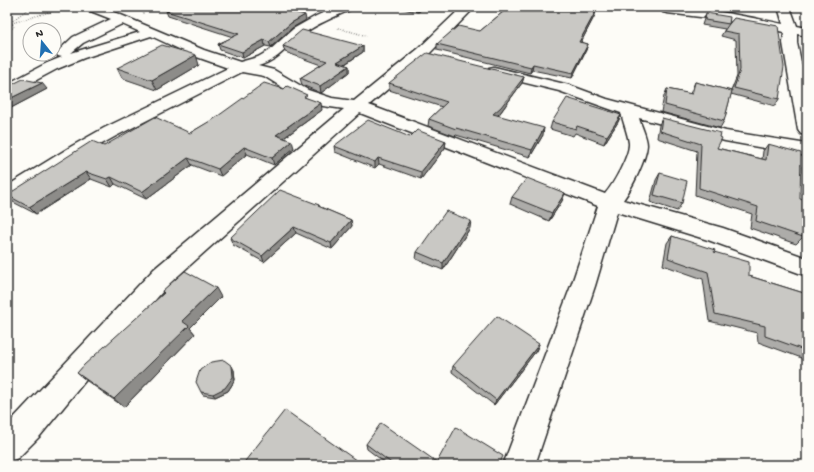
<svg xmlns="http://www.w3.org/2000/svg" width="814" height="472" font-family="'Gochi Hand',sans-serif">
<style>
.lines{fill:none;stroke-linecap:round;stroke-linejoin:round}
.minor-casing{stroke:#2b2b2b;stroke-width:3}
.path{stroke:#2b2b2b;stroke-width:1.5;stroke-dasharray:0.5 2;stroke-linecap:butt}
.minor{fill:#fdfcf7;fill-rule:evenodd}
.wall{fill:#adaca9;stroke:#2b2b2b}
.shaded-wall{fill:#8d8c89;stroke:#2b2b2b}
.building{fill:#c9c8c4;stroke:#2b2b2b}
</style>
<rect width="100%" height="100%" fill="#fdfcf7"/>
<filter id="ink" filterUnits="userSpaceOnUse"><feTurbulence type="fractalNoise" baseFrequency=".025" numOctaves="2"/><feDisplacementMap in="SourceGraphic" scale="8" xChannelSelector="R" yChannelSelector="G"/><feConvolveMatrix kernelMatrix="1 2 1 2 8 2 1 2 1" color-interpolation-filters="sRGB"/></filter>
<g filter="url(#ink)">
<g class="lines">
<defs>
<g id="minor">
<path d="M86,7h16l102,43 36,12 18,-5 12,-7 23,-21 23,-13 20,-9h16l-2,3c-16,7 -33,14 -47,24 -18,13 -22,25 -45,32l16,4 34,20 24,8 22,3 64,-52 44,-42h13l-47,48 -59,50 236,89c8,-9 25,-39 24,-51 -1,-9 -6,-21 -8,-30l-62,-22 -70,-17 -2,-3 2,-3 5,-1 75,18 38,14 119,32 81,13v12l-82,-15 -86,-23c2,8 8,19 8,27 -1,15 -15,43 -24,55l100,28 84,30v18l-99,-36 -91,-28 -22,74 -60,179h-32l68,-179 27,-80 -238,-93 -190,170 -76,87 -54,66 -22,22 -11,5v-38l147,-156 190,-160 -21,-3 -27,-10 -32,-20 -22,-4 -126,64 -32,18 -70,46 -7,2v-16l65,-40 32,-18 124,-60 -34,-12 -43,-20 -67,22 -27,11 -45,24 -5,2v-11l40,-21 15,-6 -4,-1 -2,-3 17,-16 38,-18 -23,-9zM122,24l18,8 -69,21 12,-10z"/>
<path d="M662,7c41,0 81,9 121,17l-5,-17h12l7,19 10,2v8l-10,-2v9l10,47v45l-6,-1 -3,-4 -15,-87 1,-11 -67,-13 -50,-6 -4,-1 -2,-3z"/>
</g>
</defs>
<use href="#minor" class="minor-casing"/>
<g class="path">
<polyline points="31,7 13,20 12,23 67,7"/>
<polyline points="279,7 288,11"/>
<polyline points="143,13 150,7"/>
<polyline points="7,16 14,27 7,31"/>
<polyline points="338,28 367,36"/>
</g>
<use href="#minor" class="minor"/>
</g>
<g class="wall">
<polygon points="173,7 275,7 306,20 292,28 271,47 265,46 243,58 220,50 218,44 233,37 168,16 166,11 173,8"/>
<polygon points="392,7 425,7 418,12"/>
<polygon points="509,7 590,7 590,8 595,15 581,42 588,44 586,50 572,78 532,70 530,73 437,50 437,44 480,31"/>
<polygon points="706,7 731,7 729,12 706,9"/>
<polygon points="706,13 729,24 734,18 779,99 775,106 731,94 724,121 720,128 661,112 664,96 667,89 690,94 695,82 731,91 737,76 736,40 721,36 725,29 702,25"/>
<polygon points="283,46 363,46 363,52 344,65 349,66 349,72 321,93 302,85 300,78 321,65 285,52"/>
<polygon points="199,65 157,90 122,78 117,68"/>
<polygon points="524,77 522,83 498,116 543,135 530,157 456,135 455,136 428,126 429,119 442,107 389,90 389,83"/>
<polygon points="7,87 47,89 11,108 7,107"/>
<polygon points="307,98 322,110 284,138 294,148 274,165 247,154 221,176 192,165 146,199 115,184 112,187 91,179 36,214 13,202 7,195 104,146 190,133 211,121"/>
<polygon points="621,115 618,122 604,144 575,133 573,136 550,129 552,122"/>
<polygon points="662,118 717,148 762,159 763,151 768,144 800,199 803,237 796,244 750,228 752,214 695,195 697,151 657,138 659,125"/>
<polygon points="410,137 446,141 445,148 421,179 379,164 375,168 335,152 334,146"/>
<polygon points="660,173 682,203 677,211 650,202 656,180"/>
<polygon points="565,193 562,201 549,221 510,204 512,197"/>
<polygon points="319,205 320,207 351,220 352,226 332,249 296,233 264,262 233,245 230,238"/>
<polygon points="470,228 443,270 416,259 417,252"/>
<polygon points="672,236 714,252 749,276 807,294 807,360 758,342 757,333 709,321 703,279 663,265 667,243"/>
<polygon points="162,291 221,297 190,328 195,334 124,407 87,381 77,373 163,294"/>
<polygon points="539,344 536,351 494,405 452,372 453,366"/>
<polygon points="234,370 235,380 228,391 215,397 203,395 201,392"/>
<polygon points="366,444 437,462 499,465 388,465 367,449"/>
</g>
<g class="shaded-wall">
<polygon points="418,7 425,7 418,12"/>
<polygon points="597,9 595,15 578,48 579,42"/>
<polygon points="305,15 306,20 292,28 271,47 269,42 291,23"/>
<polygon points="264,40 265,46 243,58 242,52"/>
<polygon points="588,44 586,50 572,78 573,73"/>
<polygon points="363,46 363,52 337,69 337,62"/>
<polygon points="196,55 199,65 157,90 152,80"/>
<polygon points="533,64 532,70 530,73 531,67"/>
<polygon points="349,66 349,72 321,93 320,86"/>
<polygon points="524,77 522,83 500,113 492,121 493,114"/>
<polygon points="42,83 47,89 11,108 7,102 7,100"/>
<polygon points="321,103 322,110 278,142 276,135"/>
<polygon points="621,115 618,122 604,144 607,136"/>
<polygon points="544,128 543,135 530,157 532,150"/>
<polygon points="292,141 294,148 274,165 272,158"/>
<polygon points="446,141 445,148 421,179 421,172"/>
<polygon points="244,147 247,154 221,176 218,169"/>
<polygon points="188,158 192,165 146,199 142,192"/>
<polygon points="378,158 379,164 375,168 375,162"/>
<polygon points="86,172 91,179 36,214 29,207"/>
<polygon points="111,177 115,184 112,187 107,179"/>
<polygon points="565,193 562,201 549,221 552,213"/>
<polygon points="351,220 352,226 332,249 331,243"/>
<polygon points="471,221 470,228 443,270 443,263"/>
<polygon points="294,227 296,233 264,262 262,256"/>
<polygon points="216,288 221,297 190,328 195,334 124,407 114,399 182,321"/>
<polygon points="539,344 536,351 494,405 496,400"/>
<polygon points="232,366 234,370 235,380 228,391 215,397 213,394"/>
</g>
<g class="building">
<polygon points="176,7 275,7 305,15 291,23 269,42 264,40 242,52 218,44 239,34 166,11"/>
<polygon points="509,7 588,7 587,8 597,9 579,42 588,44 573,73 533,64 531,67 437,44 458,26 480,31"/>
<polygon points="718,7 731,7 731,9"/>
<polygon points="706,13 730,17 729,24 734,18 778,26 784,67 779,99 734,88 740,70 739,34 724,31 729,24 705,20"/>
<polygon points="302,30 363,46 337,62 349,66 320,86 300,78 327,61 283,46"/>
<polygon points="162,45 196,55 152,80 117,68"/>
<polygon points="427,53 524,77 501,107 493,114 544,128 532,150 456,128 456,129 429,119 447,102 389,83"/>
<polygon points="23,79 42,83 7,100 7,87"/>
<polygon points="695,82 732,91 724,121 665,105 667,89 692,94"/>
<polygon points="264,83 284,89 287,86 307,95 304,97 321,103 276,135 292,141 272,158 244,147 218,169 188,158 142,192 111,177 107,179 86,172 29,207 7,195 92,141 104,146 155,117 190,133 210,121 211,121"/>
<polygon points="567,98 621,115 607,136 577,126 576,129 552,122"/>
<polygon points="662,118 721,133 720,137 722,138 717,148 766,160 768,144 801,153 800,199 804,200 803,237 756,221 758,207 699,188 701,144 660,131"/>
<polygon points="368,120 410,137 417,130 446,141 421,172 378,158 375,162 334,146"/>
<polygon points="660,173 687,181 682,203 654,195"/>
<polygon points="527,178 565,193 552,213 512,197"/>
<polygon points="280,190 319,205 318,206 351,220 331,243 294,227 262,256 230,238"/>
<polygon points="446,211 471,221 443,263 417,252"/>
<polygon points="672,236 715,250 714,252 749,262 749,276 807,294 807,351 765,336 765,326 715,314 708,272 668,258"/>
<polygon points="185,271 216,288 182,321 189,326 114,399 77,373 84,365 164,293 162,291"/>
<polygon points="497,316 539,344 496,400 453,366"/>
<polygon points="224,360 232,366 233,377 225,388 213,394 201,392 196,382 200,370 211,362"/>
<polygon points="285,410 360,463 359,465 242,465"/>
<polygon points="381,423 437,462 456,427 503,456 499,465 394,465 366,444"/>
</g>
</g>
<rect width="814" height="472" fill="none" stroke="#fdfcf7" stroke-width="24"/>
<rect x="12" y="12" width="790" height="448" fill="none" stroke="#2b2b2b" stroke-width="1.5" filter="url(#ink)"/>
<g transform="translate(42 42) rotate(343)"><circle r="19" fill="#fdfcf7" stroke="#a9a8a5"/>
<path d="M0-3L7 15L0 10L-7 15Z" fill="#1f6fb2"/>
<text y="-6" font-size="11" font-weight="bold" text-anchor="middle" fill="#2b2b2b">N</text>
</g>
</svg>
